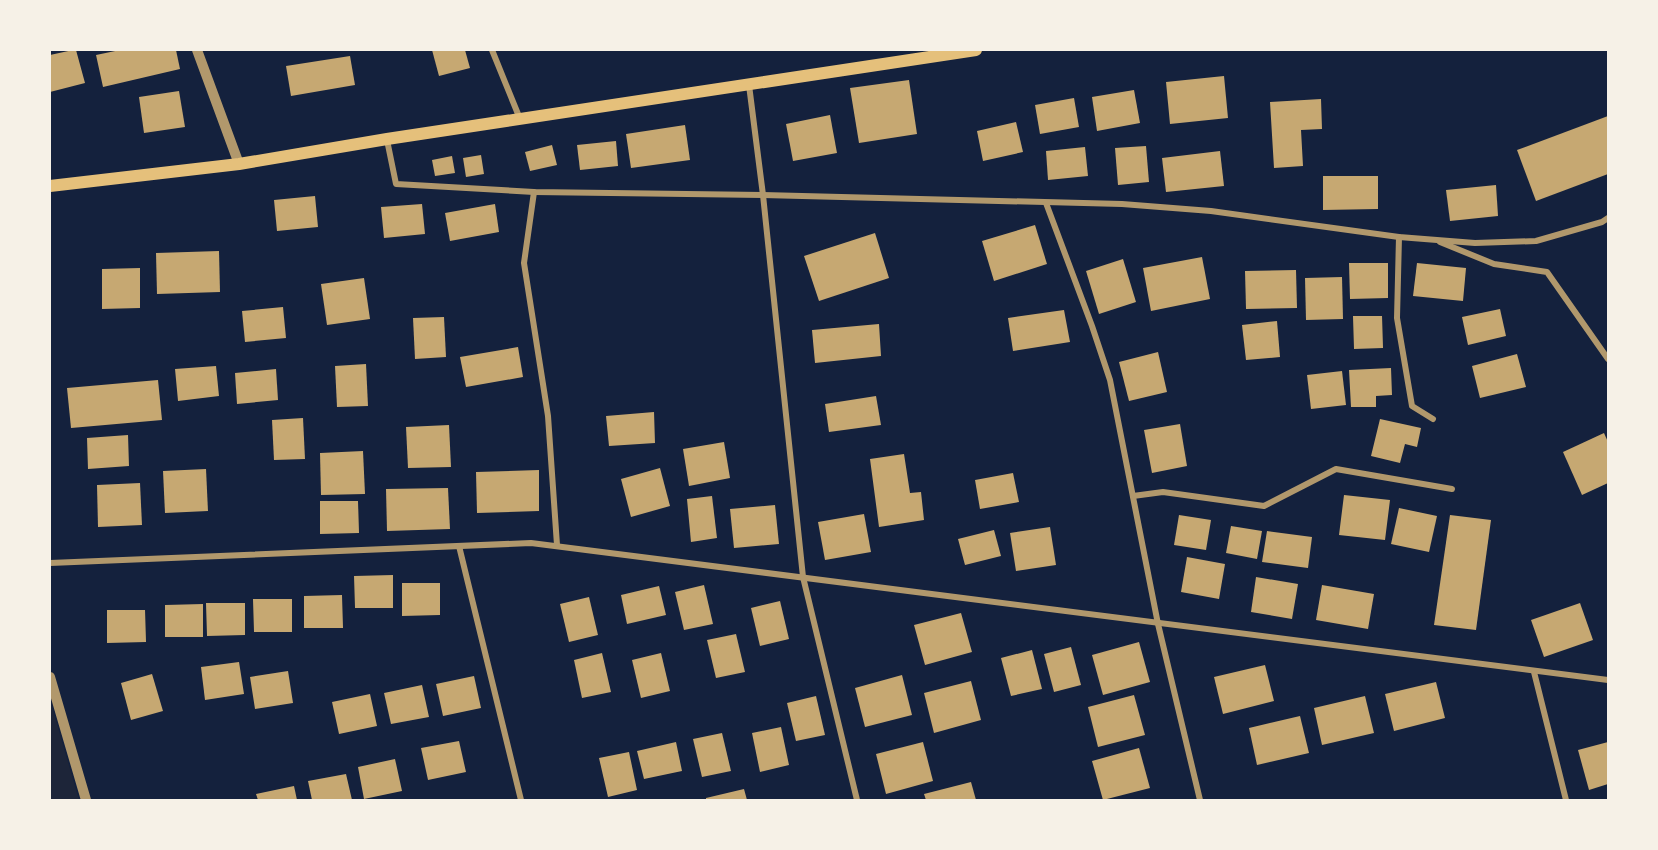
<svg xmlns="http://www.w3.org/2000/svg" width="1658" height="850" font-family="'Roboto Condensed',sans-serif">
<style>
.green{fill:#1d2539}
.building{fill:#c6a872}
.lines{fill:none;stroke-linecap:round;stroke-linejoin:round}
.minor{stroke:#b1986c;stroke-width:6}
.tertiary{stroke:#b1986c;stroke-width:10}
.secondary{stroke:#e5c07b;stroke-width:12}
</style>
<rect width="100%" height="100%" fill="#14213d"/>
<polygon class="green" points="50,700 79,800 50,800"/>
<g class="building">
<polygon points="73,50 76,50 85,83 50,92 50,55"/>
<polygon points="120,50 176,50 180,69 103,87 96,55"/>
<polygon points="432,50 465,50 470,68 439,76"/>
<polygon points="350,56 355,85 291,96 286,66"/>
<polygon points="1224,76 1228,118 1170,124 1166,82"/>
<polygon points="909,80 917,134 859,143 850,88"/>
<polygon points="1134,90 1140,123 1097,131 1092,97"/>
<polygon points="179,91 185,127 144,133 139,97"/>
<polygon points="1074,98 1079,127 1040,134 1035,105"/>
<polygon points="1321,99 1322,129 1301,130 1303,166 1274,168 1270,102"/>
<polygon points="830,115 837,153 793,161 786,124"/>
<polygon points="1608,116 1608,174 1536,201 1517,150"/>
<polygon points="1016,122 1023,152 983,161 977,131"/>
<polygon points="685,125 690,160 631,168 626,134"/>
<polygon points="616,141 618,166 580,170 577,145"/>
<polygon points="552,145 557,165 530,171 525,152"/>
<polygon points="1146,146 1149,182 1118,185 1115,148"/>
<polygon points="1085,147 1088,176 1048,180 1046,151"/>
<polygon points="1220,151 1224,186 1166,192 1162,158"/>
<polygon points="481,155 484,174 466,177 463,158"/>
<polygon points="452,156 455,173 435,176 432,160"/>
<polygon points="1323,176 1378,176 1378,209 1323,210"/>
<polygon points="1496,185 1498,216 1450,221 1446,190"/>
<polygon points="315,196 318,227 277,231 274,200"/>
<polygon points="422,204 425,234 384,238 381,207"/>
<polygon points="495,204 499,232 450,241 445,213"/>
<polygon points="1035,225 1047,264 994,281 982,241"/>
<polygon points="875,233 889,278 819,301 804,256"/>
<polygon points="219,251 220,292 157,294 156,253"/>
<polygon points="1202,257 1210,299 1151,311 1143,268"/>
<polygon points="1123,259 1136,302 1099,314 1086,271"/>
<polygon points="1349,263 1388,263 1388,298 1350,299"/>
<polygon points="1417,263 1466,268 1463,301 1413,296"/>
<polygon points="140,268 140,308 102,309 102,269"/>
<polygon points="1296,270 1297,308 1246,309 1245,271"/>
<polygon points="1342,277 1343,319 1306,320 1305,278"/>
<polygon points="364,278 370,319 327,325 321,284"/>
<polygon points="283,307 286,338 245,342 242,311"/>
<polygon points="1500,309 1506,336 1468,345 1462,317"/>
<polygon points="1064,310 1070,342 1013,351 1008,318"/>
<polygon points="1353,316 1382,316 1383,348 1354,349"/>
<polygon points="444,317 446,357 415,359 413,318"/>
<polygon points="1277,321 1280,357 1246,360 1242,325"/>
<polygon points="879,324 881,356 815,363 812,330"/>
<polygon points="518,347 523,377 466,387 460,357"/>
<polygon points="1158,352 1167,392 1129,401 1119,362"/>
<polygon points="1517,354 1526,387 1480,398 1472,366"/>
<polygon points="366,364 368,406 337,407 335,366"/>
<polygon points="216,366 219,396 178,401 175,369"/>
<polygon points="1391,368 1392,395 1376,396 1376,407 1351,407 1349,370"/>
<polygon points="276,369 278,400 237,404 235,373"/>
<polygon points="1342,371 1346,405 1311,409 1307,375"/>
<polygon points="158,380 162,420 71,428 67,388"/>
<polygon points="876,396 881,425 829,432 825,404"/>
<polygon points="654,412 655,443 609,446 606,416"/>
<polygon points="303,418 305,459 274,460 272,420"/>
<polygon points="1380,419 1421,428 1417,447 1405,444 1400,463 1371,456"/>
<polygon points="1180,424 1187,466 1152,473 1144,430"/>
<polygon points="449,425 451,467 408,468 406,427"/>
<polygon points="1604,433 1608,442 1608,483 1582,495 1563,452"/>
<polygon points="128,435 129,466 88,469 87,438"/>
<polygon points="724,442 730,478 689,486 683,449"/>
<polygon points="363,451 365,494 321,495 320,453"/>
<polygon points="904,454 910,493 921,492 924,520 879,527 870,459"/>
<polygon points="660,468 670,506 631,517 621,479"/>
<polygon points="206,469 208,511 165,513 163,471"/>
<polygon points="539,470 539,511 477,513 476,472"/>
<polygon points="1013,473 1019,502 980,509 975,480"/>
<polygon points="140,483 142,525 98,527 97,485"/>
<polygon points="448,488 450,529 387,531 386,489"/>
<polygon points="1344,495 1390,500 1385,540 1339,535"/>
<polygon points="712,496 717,538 691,542 687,499"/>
<polygon points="320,501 358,501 359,533 320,534"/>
<polygon points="775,505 779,544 734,548 730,509"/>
<polygon points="1399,508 1437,516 1429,552 1391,544"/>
<polygon points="864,514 871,552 825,560 818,522"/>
<polygon points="1179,515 1211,520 1206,550 1174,545"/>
<polygon points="1450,515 1491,520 1476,630 1434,625"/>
<polygon points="1231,526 1262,531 1257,559 1226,553"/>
<polygon points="1050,527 1056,565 1016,571 1010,533"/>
<polygon points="994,530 1001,556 965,565 958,539"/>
<polygon points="1267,531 1312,537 1308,568 1262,562"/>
<polygon points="1187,557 1225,564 1219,599 1181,592"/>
<polygon points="393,575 393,608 355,608 354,576"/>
<polygon points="1256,577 1298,584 1292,619 1251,612"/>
<polygon points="402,583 440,583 440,615 402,616"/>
<polygon points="704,585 713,624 684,630 675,592"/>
<polygon points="1322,585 1374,594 1368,629 1316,620"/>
<polygon points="659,586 666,615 627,624 621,595"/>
<polygon points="342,595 343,628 304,628 304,596"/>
<polygon points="589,597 598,635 569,642 560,604"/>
<polygon points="253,599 292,599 292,632 254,632"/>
<polygon points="780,601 789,639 760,646 751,608"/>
<polygon points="206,603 245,603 245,635 207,636"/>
<polygon points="1580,603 1593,640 1544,657 1531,620"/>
<polygon points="203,604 203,637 165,637 165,605"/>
<polygon points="107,610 145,610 146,642 107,643"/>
<polygon points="961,613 972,652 925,665 914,625"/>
<polygon points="736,634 745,672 716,678 707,640"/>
<polygon points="1139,642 1150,682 1103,695 1092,655"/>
<polygon points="1071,647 1081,685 1054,692 1044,654"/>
<polygon points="1032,650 1042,689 1011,696 1001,658"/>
<polygon points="602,653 611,692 582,698 574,660"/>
<polygon points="661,653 670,691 641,698 632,660"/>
<polygon points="239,662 244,694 205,700 201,667"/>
<polygon points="1265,665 1274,701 1223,714 1214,677"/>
<polygon points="288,671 293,703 255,709 250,677"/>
<polygon points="152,674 163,711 131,720 121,683"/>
<polygon points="902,675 912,715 865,727 855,688"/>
<polygon points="474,676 481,708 443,716 436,684"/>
<polygon points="971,681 981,720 934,733 924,693"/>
<polygon points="1436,682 1445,718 1394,731 1385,694"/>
<polygon points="422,685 429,717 391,724 384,693"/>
<polygon points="370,694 377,726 339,734 332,702"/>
<polygon points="1134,695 1145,735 1098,747 1088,707"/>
<polygon points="816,696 825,735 796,741 787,703"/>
<polygon points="1365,696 1374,733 1322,745 1314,708"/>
<polygon points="1300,716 1309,753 1257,765 1249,728"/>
<polygon points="781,727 789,765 760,772 752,733"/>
<polygon points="722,733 731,771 702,777 693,739"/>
<polygon points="459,741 466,772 428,780 421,748"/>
<polygon points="676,742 682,771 644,779 637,751"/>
<polygon points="923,742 933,781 886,794 876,754"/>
<polygon points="1608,742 1608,784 1589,790 1578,750"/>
<polygon points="1139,748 1150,788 1103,800 1092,761"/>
<polygon points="629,752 637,790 608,797 599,758"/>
<polygon points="395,759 402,791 364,799 358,767"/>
<polygon points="346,774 352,800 312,800 308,781"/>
<polygon points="971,782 976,800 926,800 924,794"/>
<polygon points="294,786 297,800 258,800 256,794"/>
<polygon points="744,789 747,800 706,800 706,798"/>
</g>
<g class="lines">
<g class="minor">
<polyline points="492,50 520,119"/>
<polyline points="749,85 763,195 803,577 857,800"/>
<polyline points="387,140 396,184 534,192 763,195 1122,204 1211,211 1399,237 1475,243 1536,241 1602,222 1608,218"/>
<polyline points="534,192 524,263 548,416 557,545"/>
<polyline points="1046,203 1092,326 1110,380 1158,624 1200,800"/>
<polyline points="1399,237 1397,318 1412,406 1433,419"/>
<polyline points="1440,242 1494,264 1547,272 1608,359"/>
<polyline points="1133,496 1163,492 1264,506 1336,469 1452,489"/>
<polyline points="459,546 521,800"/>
<polyline points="50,563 531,543 1608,680"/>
<polyline points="1534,672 1566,800"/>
</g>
<g class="tertiary">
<polyline points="197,50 239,164"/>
<polyline points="50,677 86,800"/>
</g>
<polyline class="secondary" points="50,186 239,164 387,139 976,50"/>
</g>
<rect width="1658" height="850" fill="none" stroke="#f6f1e7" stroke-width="102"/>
</svg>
